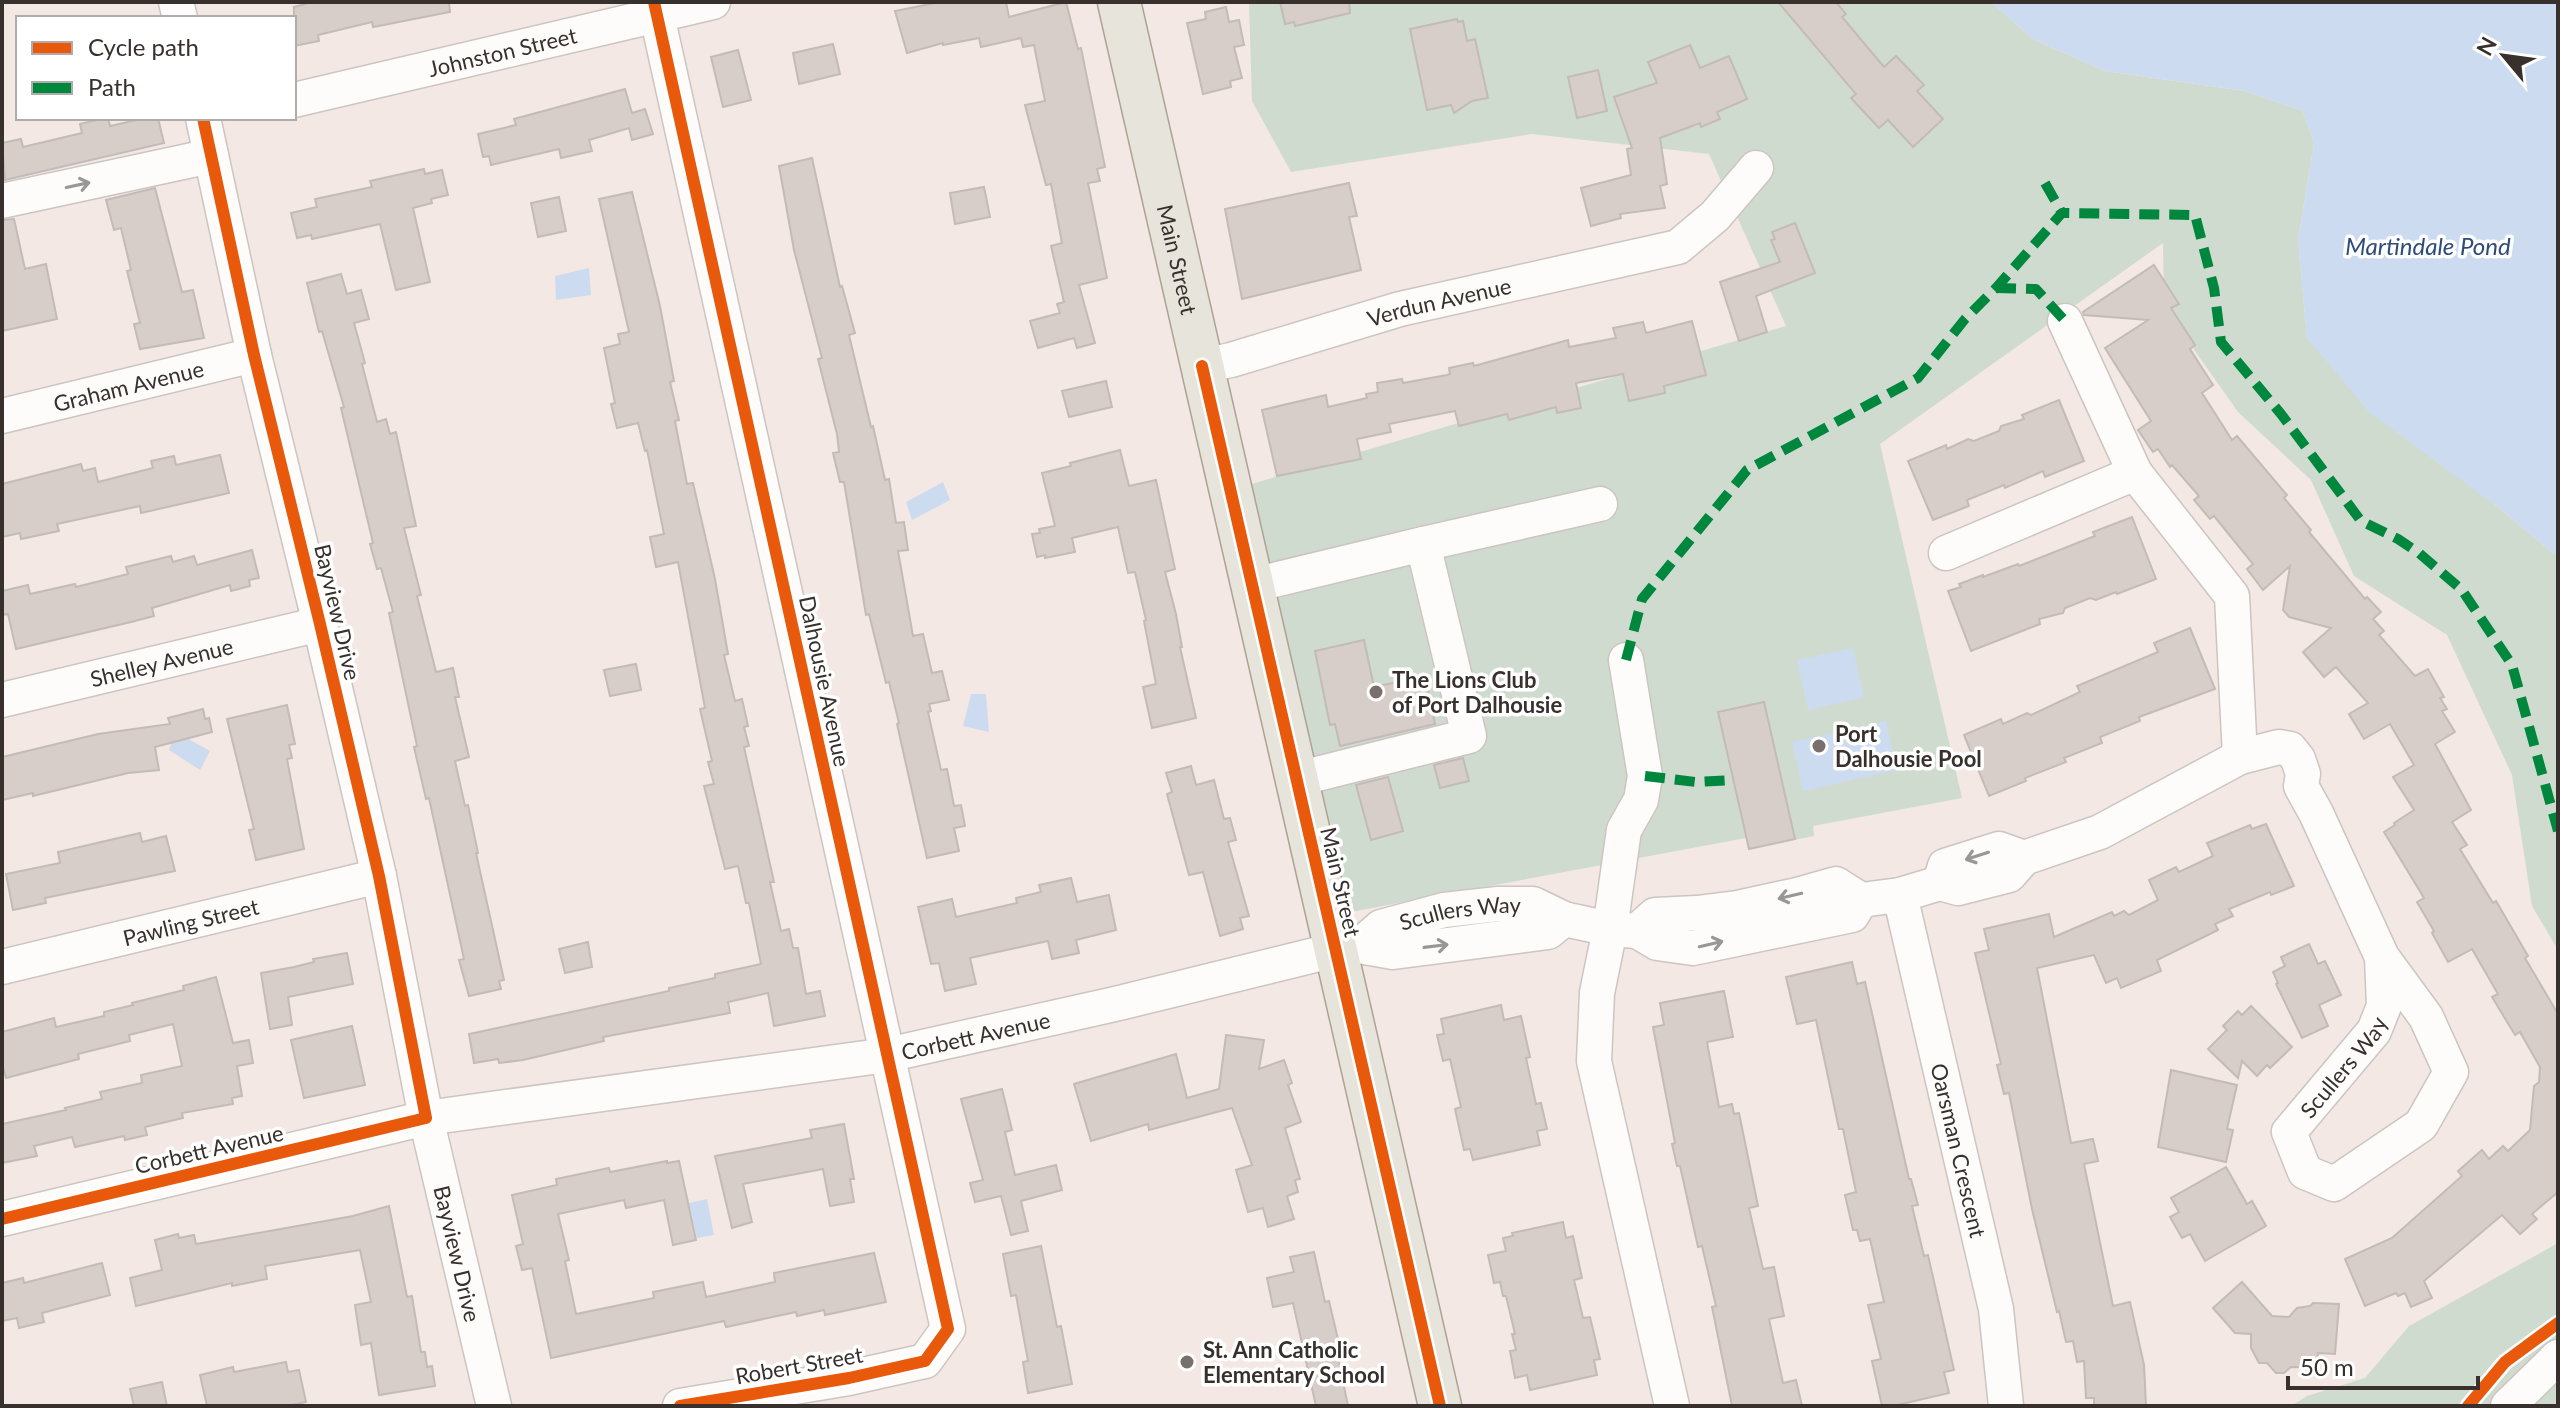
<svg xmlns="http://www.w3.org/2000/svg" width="2560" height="1408" font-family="Lato,sans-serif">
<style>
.green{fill:#d0dbcf}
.water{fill:#cddbf0}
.building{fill:#d7ceca;stroke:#c3bbb7;stroke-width:2}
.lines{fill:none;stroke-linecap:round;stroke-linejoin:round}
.minor-casing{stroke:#ccc5c1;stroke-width:37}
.major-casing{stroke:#aca394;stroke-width:45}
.minor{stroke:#fdfcfb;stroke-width:34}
.major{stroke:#e7e4db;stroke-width:42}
.quiet{stroke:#00873e;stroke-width:10;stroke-dasharray:20 10;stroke-linecap:butt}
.cycleway-casing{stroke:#fff;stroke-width:17}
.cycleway{stroke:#e8590c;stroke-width:12}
.oneway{stroke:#9a9694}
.poi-dot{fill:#79706d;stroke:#fff;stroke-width:3}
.labels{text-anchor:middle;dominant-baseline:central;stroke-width:7;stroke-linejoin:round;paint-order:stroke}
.street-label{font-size:22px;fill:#37302d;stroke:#fff}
.poi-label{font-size:22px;font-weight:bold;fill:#37302d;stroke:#fff;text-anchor:start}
.water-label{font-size:24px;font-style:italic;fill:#2d4c78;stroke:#fff}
</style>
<rect width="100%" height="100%" fill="#f3e8e3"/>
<g class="green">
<polygon points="1249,2 1991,2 2033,39 2105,71 2245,91 2303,111 2314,143 2298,240 2307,338 2495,505 2558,557 2558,950 2532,906 2512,775 2447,635 2354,576 2311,480 2238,412 2164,307 2163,243 1880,444 1962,798 1813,826 1814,836 1749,849 1746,838 1329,916 1228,491 1786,326 1709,154 1532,134 1291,172 1252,101"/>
<polygon points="2558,1243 2558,1406 2291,1406 2307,1396 2365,1378 2409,1326"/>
</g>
<g class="water">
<polygon points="1991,2 2558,2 2558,557 2495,505 2369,412 2307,338 2298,240 2314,143 2303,111 2245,91 2105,71 2033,39"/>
<polygon points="589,268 591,295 556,300 555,276"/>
<polygon points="943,482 950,500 912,520 906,502"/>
<polygon points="1853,648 1864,697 1808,710 1797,660"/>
<polygon points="971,694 986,694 989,732 963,726"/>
<polygon points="1886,721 1897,770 1803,791 1792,742"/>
<polygon points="176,732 210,751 200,770 169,750"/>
<polygon points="707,1199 714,1235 697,1238 689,1203"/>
</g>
<g class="building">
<polygon points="312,2 449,2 450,12 373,27 372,22 318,35 319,41 294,46 294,7"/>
<polygon points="940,2 1006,2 1009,17 1066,2 1078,49 1081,48 1105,167 1097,169 1100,181 1088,183 1107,278 1079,285 1095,343 1077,348 1074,338 1038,348 1030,321 1060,313 1057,304 1064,302 1051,246 1062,243 1051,184 1046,185 1025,105 1045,101 1034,45 1023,47 1021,38 981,47 979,38 943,45 943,43 907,53 895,11"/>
<polygon points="1280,2 1349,2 1350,13 1295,26 1294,22 1285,24"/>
<polygon points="1778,2 1836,2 1846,14 1842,17 1884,67 1896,56 1924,85 1917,91 1943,119 1913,147 1888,120 1879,128 1851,98 1856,94"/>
<polygon points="1226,7 1229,22 1239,20 1244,45 1234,47 1242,78 1230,81 1231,87 1203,94 1187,23 1206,19 1205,12"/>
<polygon points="1457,19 1458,22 1463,21 1467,41 1475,39 1488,98 1472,101 1454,113 1451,105 1427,110 1410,29"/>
<polygon points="833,44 840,74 799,84 793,53"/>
<polygon points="1690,45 1700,68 1729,56 1747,99 1717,112 1720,119 1701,127 1700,123 1660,138 1667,184 1660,186 1665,208 1620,214 1621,218 1591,226 1581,188 1631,175 1627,149 1632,148 1614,97 1657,83 1648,62"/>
<polygon points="738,50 751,100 723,107 711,57"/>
<polygon points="1598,70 1607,111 1577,118 1568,77"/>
<polygon points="625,89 632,113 645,109 653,134 632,140 629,128 589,140 592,151 561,158 559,149 491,165 489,156 483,157 478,134 516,125 514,119"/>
<polygon points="105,118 108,118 110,126 146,118 158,118 164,143 5,180 2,143 21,139 23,147 82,133 80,124"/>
<polygon points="812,158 840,287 842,286 855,333 849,335 871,427 873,426 885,480 889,479 896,523 904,522 908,550 898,551 913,636 923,634 932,673 942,671 949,700 929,704 931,711 928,712 941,770 947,769 954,806 961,805 965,826 954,828 959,851 927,858 897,724 899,723 889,682 886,683 869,614 866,615 844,482 840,482 833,453 839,452 837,434 818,359 822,358 794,250 779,166"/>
<polygon points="424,169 425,174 442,170 448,195 431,199 432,203 413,208 430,282 396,290 380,224 312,239 311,235 297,238 291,213 317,207 315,199 372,187 370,181"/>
<polygon points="1349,183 1357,216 1349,217 1361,270 1242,299 1225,209"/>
<polygon points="984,187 990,217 955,224 950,193"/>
<polygon points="155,188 182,292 193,290 204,338 140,349 134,324 140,323 127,271 131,270 121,228 114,230 106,200"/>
<polygon points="632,192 660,306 674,381 670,382 679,420 675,421 687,484 693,483 715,579 728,654 724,655 735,701 742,699 748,726 744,727 749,746 744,747 774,882 770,882 781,931 789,929 793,948 798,948 806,994 820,991 825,1016 774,1026 768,993 728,1002 730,1013 603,1037 604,1041 523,1060 499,1063 498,1059 474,1063 469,1034 669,991 669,988 715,978 715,974 761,964 749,903 746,903 738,866 725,869 704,786 714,784 708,762 712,761 700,709 705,708 678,562 656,567 650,537 664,534 647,450 645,451 638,423 617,428 611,404 615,403 604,348 620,344 618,334 629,332 599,199"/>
<polygon points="559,197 566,231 538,237 531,203"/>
<polygon points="14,219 25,269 46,264 57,319 2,331 2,220"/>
<polygon points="1795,223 1815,273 1756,296 1767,332 1739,341 1720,282 1780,262 1771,240 1775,239 1772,232"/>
<polygon points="2154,265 2179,304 2171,308 2195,345 2190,349 2213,385 2202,393 2232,440 2237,436 2287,495 2284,498 2311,530 2309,532 2365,599 2367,597 2381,612 2373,619 2384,631 2379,635 2415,676 2428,669 2444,697 2440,698 2447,709 2442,711 2455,732 2435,744 2471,810 2452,822 2467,845 2460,849 2493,903 2496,901 2528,956 2525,958 2558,1014 2558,1192 2532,1214 2537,1219 2520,1234 2502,1215 2424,1281 2432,1298 2411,1307 2405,1293 2398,1296 2396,1293 2365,1306 2345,1259 2392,1238 2462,1176 2458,1171 2482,1150 2489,1159 2503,1146 2508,1151 2530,1130 2534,1086 2539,1082 2540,1067 2520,1032 2515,1035 2492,997 2498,994 2472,949 2448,962 2432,933 2434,931 2417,902 2424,898 2384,832 2395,825 2394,823 2414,810 2393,777 2414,765 2390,724 2364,739 2349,714 2368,703 2336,667 2324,677 2303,652 2331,628 2289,617 2283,610 2290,566 2263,590 2247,569 2253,564 2214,516 2210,519 2194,500 2199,496 2172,465 2170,467 2158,449 2153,452 2138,430 2151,421 2105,348 2148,320 2084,315 2083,312"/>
<polygon points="341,274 347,294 361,290 369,319 354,323 365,363 362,364 377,422 386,419 390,434 396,432 416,526 404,528 421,595 417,596 436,672 453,668 459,697 455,697 469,757 455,761 465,806 468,805 478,853 476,853 504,980 499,981 501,989 469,996 459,960 464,959 429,798 426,799 414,747 417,746 389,613 393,612 381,568 377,569 370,544 373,543 341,408 344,407 322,331 319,332 307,283"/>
<polygon points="1692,321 1706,375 1664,386 1665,393 1629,401 1623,374 1576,383 1581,408 1557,413 1556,407 1509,420 1507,414 1459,426 1455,411 1389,424 1391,432 1357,439 1361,459 1277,476 1262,410 1326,395 1328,407 1367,398 1366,394 1378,392 1377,383 1402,379 1403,383 1447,375 1450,374 1449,368 1473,363 1474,366 1568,340 1569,347 1616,338 1613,328 1643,322 1646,333"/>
<polygon points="1106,381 1112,407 1069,417 1062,391"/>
<polygon points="2059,400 2084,461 2045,477 2043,471 2005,488 2004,485 1967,500 1969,506 1933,520 1908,461 1946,445 1947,449 1968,439 1974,441 1999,431 2001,426 2024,419 2022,415"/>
<polygon points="1120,450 1129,486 1156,480 1175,569 1165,572 1176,614 1182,647 1180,647 1196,718 1152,728 1143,687 1156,684 1144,621 1146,620 1135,572 1128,573 1118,527 1072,538 1075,552 1045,558 1045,555 1037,557 1032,534 1040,533 1039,529 1055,526 1042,473 1071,466 1070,463"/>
<polygon points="220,455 229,493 141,513 140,506 57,524 59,531 21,539 20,533 2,537 2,484 81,464 83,471 95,468 98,482 153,468 151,461 174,456 176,465"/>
<polygon points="2132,517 2156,579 2117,594 2116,592 2096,600 2090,598 2065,608 2063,613 2039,619 2040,624 1971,651 1948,591 1961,587 1959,584 1983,575 1983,577 2018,564 2019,566 2095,536 2093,532"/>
<polygon points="252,550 259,578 249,580 250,586 231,591 230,585 152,608 154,616 131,622 16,649 8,614 2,615 2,591 28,585 30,594 75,584 76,587 128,574 126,567 171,556 173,562 194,556 197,565"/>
<polygon points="2190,628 2215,689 2139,717 2140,721 2100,737 2102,743 2064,758 2066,762 2025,778 2026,781 1989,796 1964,735 2001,719 2003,724 2027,713 2031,715 2080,692 2077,686 2158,652 2154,643"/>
<polygon points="1364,640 1374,687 1425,676 1435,724 1340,746 1335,724 1330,725 1315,651"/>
<polygon points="636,664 641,690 610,696 604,670"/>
<polygon points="1764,702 1795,839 1749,849 1718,712"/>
<polygon points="287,705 295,744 289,745 292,758 287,759 304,849 256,860 249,830 254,829 227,719"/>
<polygon points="203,709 205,719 209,718 212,732 155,747 159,770 128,773 33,796 33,793 2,800 2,757 98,734 170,724 168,718"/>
<polygon points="1463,758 1469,781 1440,788 1434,765"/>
<polygon points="1191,766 1196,785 1214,780 1224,819 1230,818 1236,840 1228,842 1249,916 1240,918 1243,929 1220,936 1203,872 1189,875 1167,794 1172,792 1166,773"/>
<polygon points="1388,777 1403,831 1371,840 1356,785"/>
<polygon points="2266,824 2294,886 2271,895 2270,892 2229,909 2233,916 2215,924 2218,930 2157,960 2161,971 2121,988 2117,978 2106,983 2094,955 2037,968 2071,1143 2093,1139 2098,1161 2084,1164 2113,1306 2130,1302 2144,1365 2146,1406 2094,1406 2094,1398 2086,1398 2084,1361 2077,1362 2073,1341 2066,1342 2059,1311 2057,1312 2032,1209 2009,1093 2004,1094 1997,1065 2001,1064 1975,953 1989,950 1984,929 2049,914 2054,937 2112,912 2114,916 2124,911 2129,915 2158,900 2149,880 2176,867 2179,872 2213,856 2207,843 2250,825 2252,829"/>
<polygon points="140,833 142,842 166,836 175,871 45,898 46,903 13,910 6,874 60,863 58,852"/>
<polygon points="1071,878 1077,902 1109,895 1116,930 1076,940 1079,953 1052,959 1048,941 970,958 976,984 945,991 939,963 931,964 918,907 952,899 956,917 1017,903 1016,898 1041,892 1039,885"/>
<polygon points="588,942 592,967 565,973 559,949"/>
<polygon points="2309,944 2318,964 2325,961 2341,995 2319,1005 2328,1026 2302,1038 2276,984 2278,983 2273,972 2285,966 2281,957"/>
<polygon points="347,953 353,984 288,997 292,1025 270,1029 261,973 294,967 314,962 313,959"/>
<polygon points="1852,962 1857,984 1865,982 1909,1179 1911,1179 1918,1205 1912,1206 1924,1256 1928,1255 1954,1370 1944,1372 1949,1393 1893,1406 1882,1406 1872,1361 1881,1359 1868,1305 1884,1302 1870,1239 1860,1241 1857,1230 1853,1230 1845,1195 1856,1192 1843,1129 1839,1129 1816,1020 1797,1024 1786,977"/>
<polygon points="216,977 233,1043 249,1040 253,1063 237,1066 242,1096 232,1098 233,1104 182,1113 183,1118 145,1127 147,1135 125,1140 124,1136 75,1147 72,1137 34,1146 37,1156 2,1163 2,1124 66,1110 65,1108 102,1099 100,1092 142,1083 141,1075 182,1066 173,1024 129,1035 130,1041 78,1054 79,1059 6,1078 2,1063 2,1032 54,1018 56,1027 104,1016 104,1012 133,1005 132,1003 184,990 183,986"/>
<polygon points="1724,991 1733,1037 1707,1042 1719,1107 1732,1104 1734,1114 1739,1113 1758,1206 1749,1208 1763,1269 1774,1267 1784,1316 1769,1319 1783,1383 1796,1380 1802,1406 1732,1406 1712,1307 1716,1306 1702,1246 1698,1247 1680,1166 1677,1166 1672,1144 1675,1143 1653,1027 1664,1025 1660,1003"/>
<polygon points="1501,1005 1504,1020 1521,1016 1530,1057 1526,1058 1536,1104 1541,1103 1547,1129 1537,1131 1540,1145 1473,1160 1470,1149 1464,1150 1455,1109 1461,1107 1450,1059 1443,1061 1437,1035 1444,1034 1441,1019"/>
<polygon points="2251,1006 2292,1047 2270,1068 2267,1065 2257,1076 2242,1061 2238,1078 2208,1049 2227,1030 2223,1026 2238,1011 2242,1015"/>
<polygon points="352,1026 365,1085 304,1098 291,1040"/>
<polygon points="1226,1035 1264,1040 1259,1069 1284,1060 1292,1083 1288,1085 1301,1122 1285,1128 1300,1179 1295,1180 1298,1192 1287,1196 1294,1219 1268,1227 1263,1208 1248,1212 1236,1170 1252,1165 1232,1108 1149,1130 1148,1124 1091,1141 1074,1084 1176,1054 1187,1098 1219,1089"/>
<polygon points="2171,1070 2237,1085 2227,1129 2233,1130 2226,1162 2158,1147"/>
<polygon points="1002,1089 1012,1130 1005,1132 1015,1175 1056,1165 1062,1190 1021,1201 1028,1231 1011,1235 1001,1196 975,1202 970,1183 983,1180 961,1099"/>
<polygon points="844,1124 854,1179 850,1179 854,1202 830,1206 823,1169 743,1184 752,1222 732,1228 715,1156 812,1138 810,1130"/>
<polygon points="667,1161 667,1163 679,1161 696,1240 673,1245 664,1200 626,1208 624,1200 558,1214 569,1260 565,1261 576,1314 654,1298 653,1292 703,1282 706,1297 775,1282 774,1273 874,1253 886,1302 825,1315 824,1310 797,1316 796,1312 726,1327 724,1321 551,1358 532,1268 522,1270 516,1246 523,1244 512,1195 557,1185 556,1179 609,1168 610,1172"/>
<polygon points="2226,1167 2247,1204 2252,1201 2266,1226 2205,1261 2190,1234 2182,1238 2170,1217 2179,1212 2171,1198"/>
<polygon points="389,1206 407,1297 412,1296 421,1352 425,1352 427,1367 432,1366 435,1386 379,1395 371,1343 361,1345 355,1305 371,1302 360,1250 265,1266 267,1279 232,1286 232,1283 136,1306 130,1278 162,1270 155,1240 178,1234 179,1238 194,1235 196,1244 353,1216"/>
<polygon points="1563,1222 1566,1238 1573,1236 1582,1278 1574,1280 1583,1318 1590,1317 1600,1359 1594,1360 1597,1375 1530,1390 1527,1375 1515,1378 1510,1351 1516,1350 1512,1334 1515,1334 1506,1296 1503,1296 1500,1282 1494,1283 1488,1255 1506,1251 1503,1238 1513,1236 1512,1233"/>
<polygon points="1041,1246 1057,1327 1061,1326 1072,1384 1028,1393 1023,1362 1028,1361 1023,1334 1016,1295 1011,1296 1003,1254"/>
<polygon points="1314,1252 1325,1302 1329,1301 1341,1352 1337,1353 1348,1406 1316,1406 1293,1303 1273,1307 1267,1278 1294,1272 1290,1257"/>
<polygon points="102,1263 110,1295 42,1313 44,1322 19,1328 17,1318 2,1321 2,1283 23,1278 24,1283"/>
<polygon points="2242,1282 2272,1316 2289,1317 2297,1308 2310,1306 2313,1303 2339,1304 2335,1354 2318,1353 2317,1368 2291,1367 2284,1373 2276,1373 2267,1363 2259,1363 2251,1348 2251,1334 2235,1333 2213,1308"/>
<polygon points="286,1362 288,1372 299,1370 306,1402 286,1406 207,1406 200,1375 233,1367 234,1372"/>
<polygon points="162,1382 167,1406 134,1406 130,1389"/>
</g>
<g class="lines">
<defs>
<g id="minor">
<polyline points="176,2 180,18"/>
<polyline points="654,2 948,1329 925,1361 849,1378 680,1406"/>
<path id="s1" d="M294,100l419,-98"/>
<path id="s2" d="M203,118l51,237 66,269 59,252 47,242 68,288"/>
<polyline points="2,201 211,156"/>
<polyline points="2065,321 2135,473 2232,596 2240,757"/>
<path id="s3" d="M1202,366l29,-6 169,-51 278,-62 37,-31 41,-48"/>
<path id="s4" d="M2,416l252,-61"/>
<polyline points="1423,544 1600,504"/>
<polyline points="1946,553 2135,473"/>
<polyline points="1253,585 1423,544 1469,736 1297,779"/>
<polyline points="1626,660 1645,776 1641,800 1624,830 1610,929 1597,993 1594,1061 1672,1406"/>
<path id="s5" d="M2,700l318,-76"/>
<polyline points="1940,883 1945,866 1999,849 2024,858"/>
<path id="s6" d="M1900,895l96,414 10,97"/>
<path id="s7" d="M1637,931l18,-16 42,-2 40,-5 60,-13 39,-11 25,16 39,-5 40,-12 18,5 51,-13 15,-17 76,-26 140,-75 39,-10 11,2 8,10 5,15 -2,12 15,27 66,144 44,60 25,55 -30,53 -87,59 -29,-12 -16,-40 85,-101 10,-25 -2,-49"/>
<path id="s8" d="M1359,946l22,-19 63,-17 54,-6h35l31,15 46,10 27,2 20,12 36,5 159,-33 9,-15"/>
<path id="s9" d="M2,967l377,-91"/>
<path id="s10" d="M2,1219l424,-101 461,-63 228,-51 220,-54 24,-4 34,6 155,-20 16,-13"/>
<polyline points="2508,1406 2558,1357"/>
</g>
<g id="major">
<path id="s11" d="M1119,2l321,1404"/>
</g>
</defs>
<use href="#minor" class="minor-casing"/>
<use href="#major" class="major-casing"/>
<use href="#minor" class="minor"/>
<use href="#major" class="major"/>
<g class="quiet">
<polyline points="2045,183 2062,213"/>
<polyline points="1996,288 2036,289 2065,321"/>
<polyline points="1626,660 1642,599 1747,470 1918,378 1965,319 1996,288 2062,213 2195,215 2214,288 2221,342 2281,414 2361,521 2398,539 2419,553 2462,590 2512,665 2558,831"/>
<polyline points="1645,776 1696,782 1733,780"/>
</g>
<defs>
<g id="cycleway">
<polyline points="654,2 948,1329 925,1361 849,1378 680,1406"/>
<polyline points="1202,366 1440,1406"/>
<polyline points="2,1219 426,1118 379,876 320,624 254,355 203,118"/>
<polyline points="2468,1406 2505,1362 2558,1323"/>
</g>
</defs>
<use href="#cycleway" class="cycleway-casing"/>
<use href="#cycleway" class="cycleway"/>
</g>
<defs><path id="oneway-shaft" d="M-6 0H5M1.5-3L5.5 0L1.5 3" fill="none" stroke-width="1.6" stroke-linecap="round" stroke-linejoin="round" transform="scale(2)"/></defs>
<g class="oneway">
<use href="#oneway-shaft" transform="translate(78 185) rotate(-12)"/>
<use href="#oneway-shaft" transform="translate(1977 856) rotate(162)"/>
<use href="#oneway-shaft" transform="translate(1790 896) rotate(167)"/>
<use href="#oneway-shaft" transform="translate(1711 944) rotate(-13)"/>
<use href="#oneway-shaft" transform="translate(1436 946) rotate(-7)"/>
</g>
<g class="poi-dot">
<circle cx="1376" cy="692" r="8"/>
<circle cx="1819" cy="746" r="8"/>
<circle cx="1187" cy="1362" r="8"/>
</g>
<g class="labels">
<g class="street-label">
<text stroke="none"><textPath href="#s1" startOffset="214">Johnston Street</textPath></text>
<text stroke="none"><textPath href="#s11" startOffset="264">Main Street</textPath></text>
<text stroke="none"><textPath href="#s3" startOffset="246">Verdun Avenue</textPath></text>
<text stroke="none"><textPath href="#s4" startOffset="130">Graham Avenue</textPath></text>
<text transform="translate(338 612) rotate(77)">Bayview Drive</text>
<text stroke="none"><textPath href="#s5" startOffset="164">Shelley Avenue</textPath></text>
<text transform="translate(825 681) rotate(78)">Dalhousie Avenue</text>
<text transform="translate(1341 882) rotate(77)">Main Street</text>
<text stroke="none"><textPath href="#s8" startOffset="110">Scullers Way</textPath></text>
<text stroke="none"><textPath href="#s9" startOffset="194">Pawling Street</textPath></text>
<text stroke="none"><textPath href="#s10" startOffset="992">Corbett Avenue</textPath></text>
<text stroke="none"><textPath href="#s7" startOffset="1394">Scullers Way</textPath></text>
<text transform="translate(209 1149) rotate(-13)">Corbett Avenue</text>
<text stroke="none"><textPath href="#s6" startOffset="262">Oarsman Crescent</textPath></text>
<text stroke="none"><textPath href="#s2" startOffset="1164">Bayview Drive</textPath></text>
<text transform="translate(799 1365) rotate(-10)">Robert Street</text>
</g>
<g class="poi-label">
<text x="1392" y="679">The Lions Club<tspan x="1392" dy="25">of Port Dalhousie</tspan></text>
<text x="1835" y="733">Port<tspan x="1835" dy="25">Dalhousie Pool</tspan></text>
<text x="1203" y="1349">St. Ann Catholic<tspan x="1203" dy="25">Elementary School</tspan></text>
</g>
<g class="water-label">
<text x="2428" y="245">Martindale Pond</text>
</g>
</g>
<rect width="2560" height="1408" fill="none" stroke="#37302d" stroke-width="8"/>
<rect x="16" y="16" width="280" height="104" fill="#ffffff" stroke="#afacab" stroke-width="2"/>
<rect x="32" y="42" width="40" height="12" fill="#e8590c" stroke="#afacab" stroke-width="2"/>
<text x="88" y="56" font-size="24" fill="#37302d">Cycle path</text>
<rect x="32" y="82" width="40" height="12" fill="#00873e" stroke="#afacab" stroke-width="2"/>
<text x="88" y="96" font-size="24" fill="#37302d">Path</text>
<g transform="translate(2504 56) rotate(299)" stroke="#ffffff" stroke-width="6" paint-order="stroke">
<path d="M0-6L14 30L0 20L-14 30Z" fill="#37302d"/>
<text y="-12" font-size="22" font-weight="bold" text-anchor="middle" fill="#37302d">N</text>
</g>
<path d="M2288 1376v12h190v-12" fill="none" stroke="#37302d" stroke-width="4"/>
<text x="2300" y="1376" font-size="24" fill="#37302d" stroke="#ffffff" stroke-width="6" paint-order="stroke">50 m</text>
</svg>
